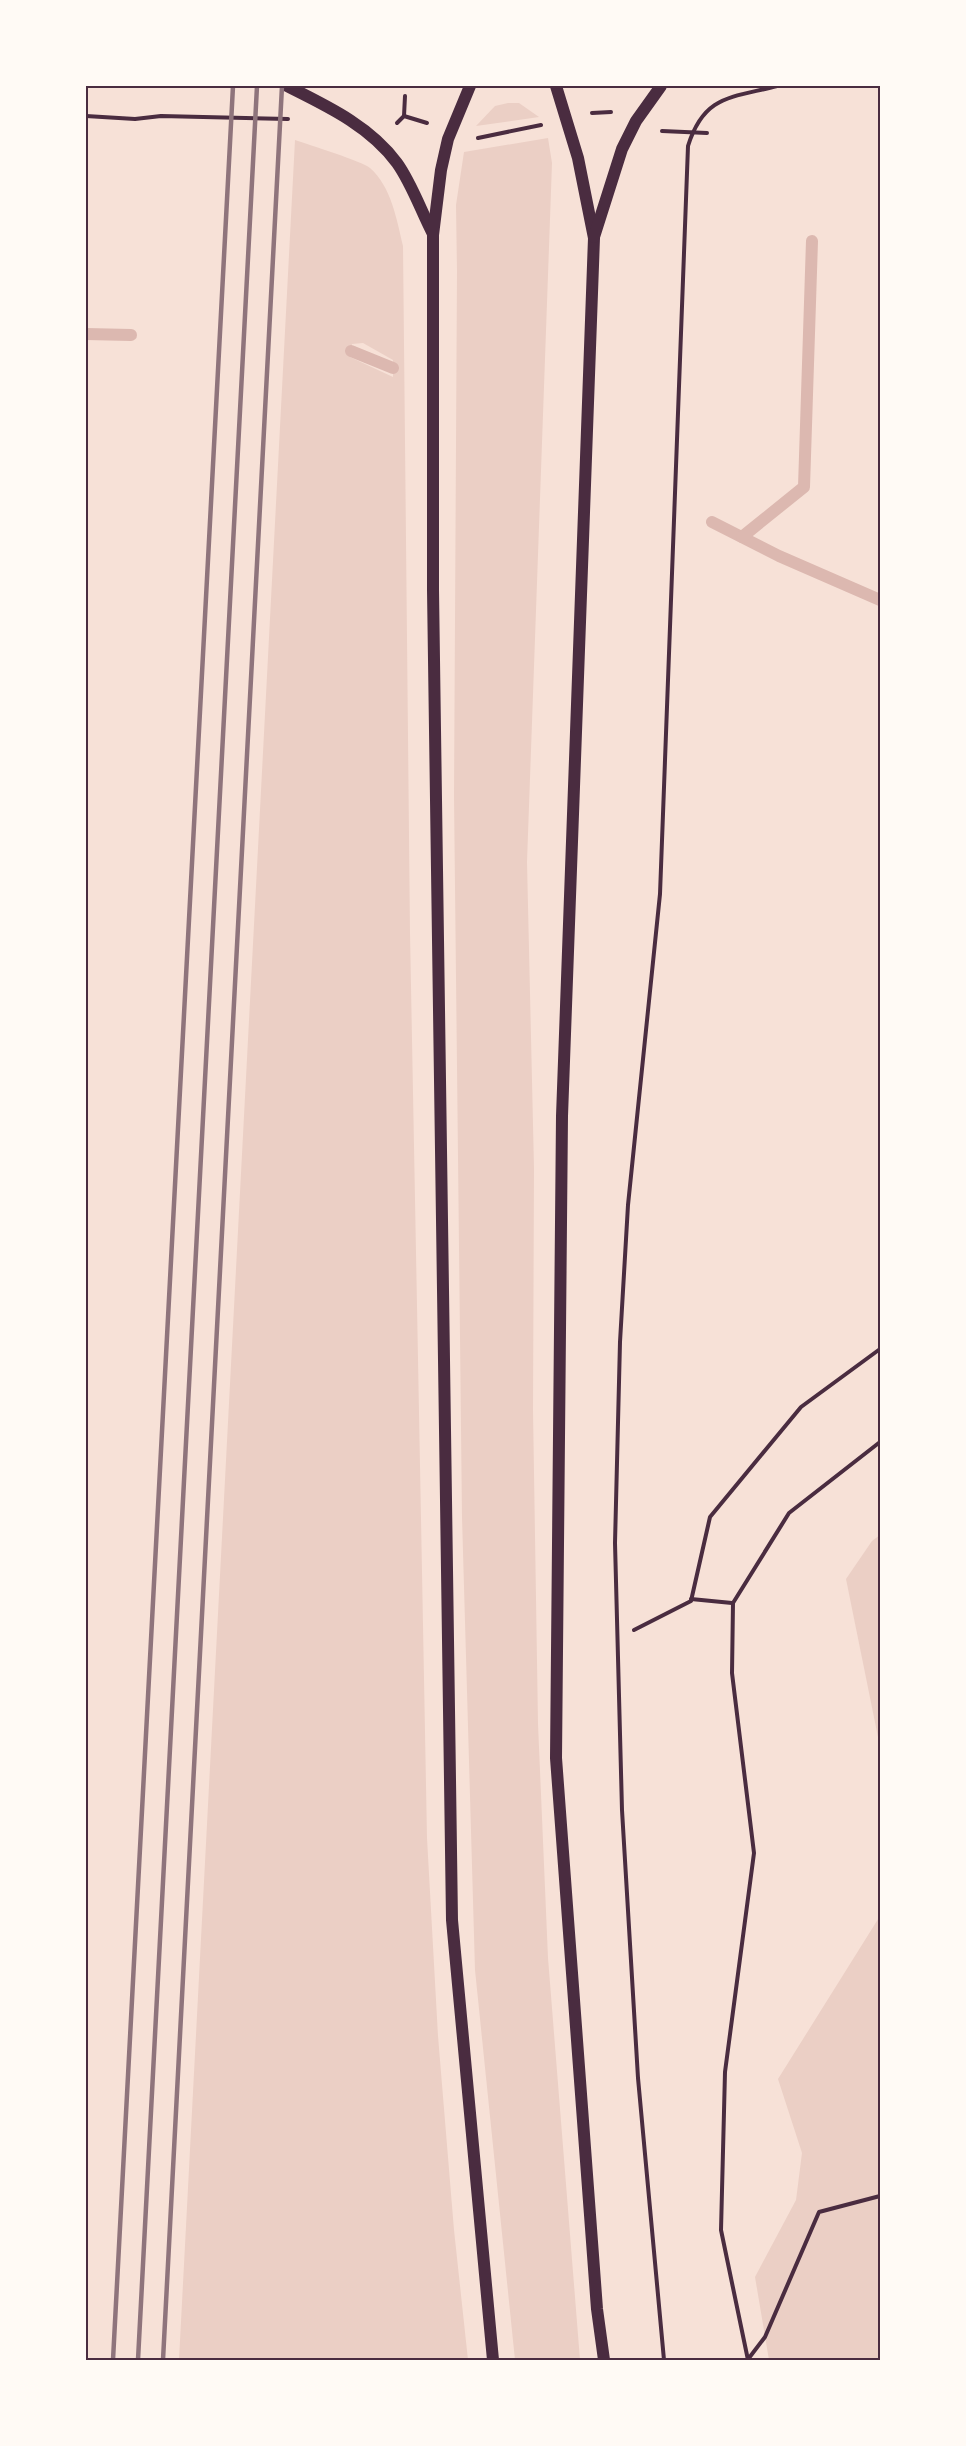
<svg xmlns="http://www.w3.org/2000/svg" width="966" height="2446" font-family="Quicksand,sans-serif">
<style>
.green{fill:#ebcfc5;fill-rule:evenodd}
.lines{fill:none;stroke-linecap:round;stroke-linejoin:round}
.stream{stroke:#dcb8b0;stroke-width:12}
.path{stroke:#4a2c40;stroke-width:4}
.secondary{stroke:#4a2c40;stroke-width:12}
.rail{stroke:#8f747c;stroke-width:4.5}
.neatline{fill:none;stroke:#4a2c40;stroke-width:2}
</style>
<rect width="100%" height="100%" fill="#f7e1d7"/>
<g class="green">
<polygon points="508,103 519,103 539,117 476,126 495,106"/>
<polygon points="548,138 552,163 527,862 534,1168 533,1410 538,1724 548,1958 580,2360 515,2360 475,1970 462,1517 454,796 457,271 456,205 464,152"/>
<path d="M295,140c14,5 67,21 75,28 21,18 27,52 33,78l7,687 17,905 11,198 16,194 14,130h-289zM363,343l30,17v17l-43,-20 2,-13z"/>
<polygon points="880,1535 880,1747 846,1579 872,1541"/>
<polygon points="880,1916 880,2360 769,2360 755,2277 796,2200 802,2153 778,2079"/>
</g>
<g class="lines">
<g class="stream">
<polyline points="86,334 131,335"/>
<polyline points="351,351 393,368"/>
<polyline points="712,522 779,556 880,600"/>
<polyline points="742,537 804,487 812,241"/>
</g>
<g class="path">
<polyline points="592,113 611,112"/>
<polyline points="86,116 135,119 161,116 288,119"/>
<polyline points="404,116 405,96"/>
<polyline points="397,123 404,116 427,123"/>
<polyline points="662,131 707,133"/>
<polyline points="478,138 541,125"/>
<polyline points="691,1599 732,1603"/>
<polyline points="634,1630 691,1601 710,1517 801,1407 880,1349"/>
<polyline points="749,2358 765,2337 819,2212 880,2196"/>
<path d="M664,2360l-26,-282 -16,-268 -7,-267 5,-201 8,-137 32,-311 28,-748c16,-51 43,-48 89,-60"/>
<polyline points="748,2360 721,2230 725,2072 754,1853 732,1673 733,1603 789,1513 880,1442"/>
</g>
<g class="secondary">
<path d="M287,86c40,20 83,40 110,77 15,21 24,48 36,71"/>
<polyline points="470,86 448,139 441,170 433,235 433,590 452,1920 493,2360"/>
<polyline points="556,86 578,158 594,238 562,1116 556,1758 597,2309 604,2360"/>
<polyline points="594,237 622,149 636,121 661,86"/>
</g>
<g class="rail">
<polyline points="113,2360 233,86"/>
<polyline points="138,2360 257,86"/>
<polyline points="163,2360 282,86"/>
</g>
</g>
<rect width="966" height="2446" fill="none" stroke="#fffaf5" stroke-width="174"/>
<rect x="87" y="87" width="792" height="2272" class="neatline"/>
</svg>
